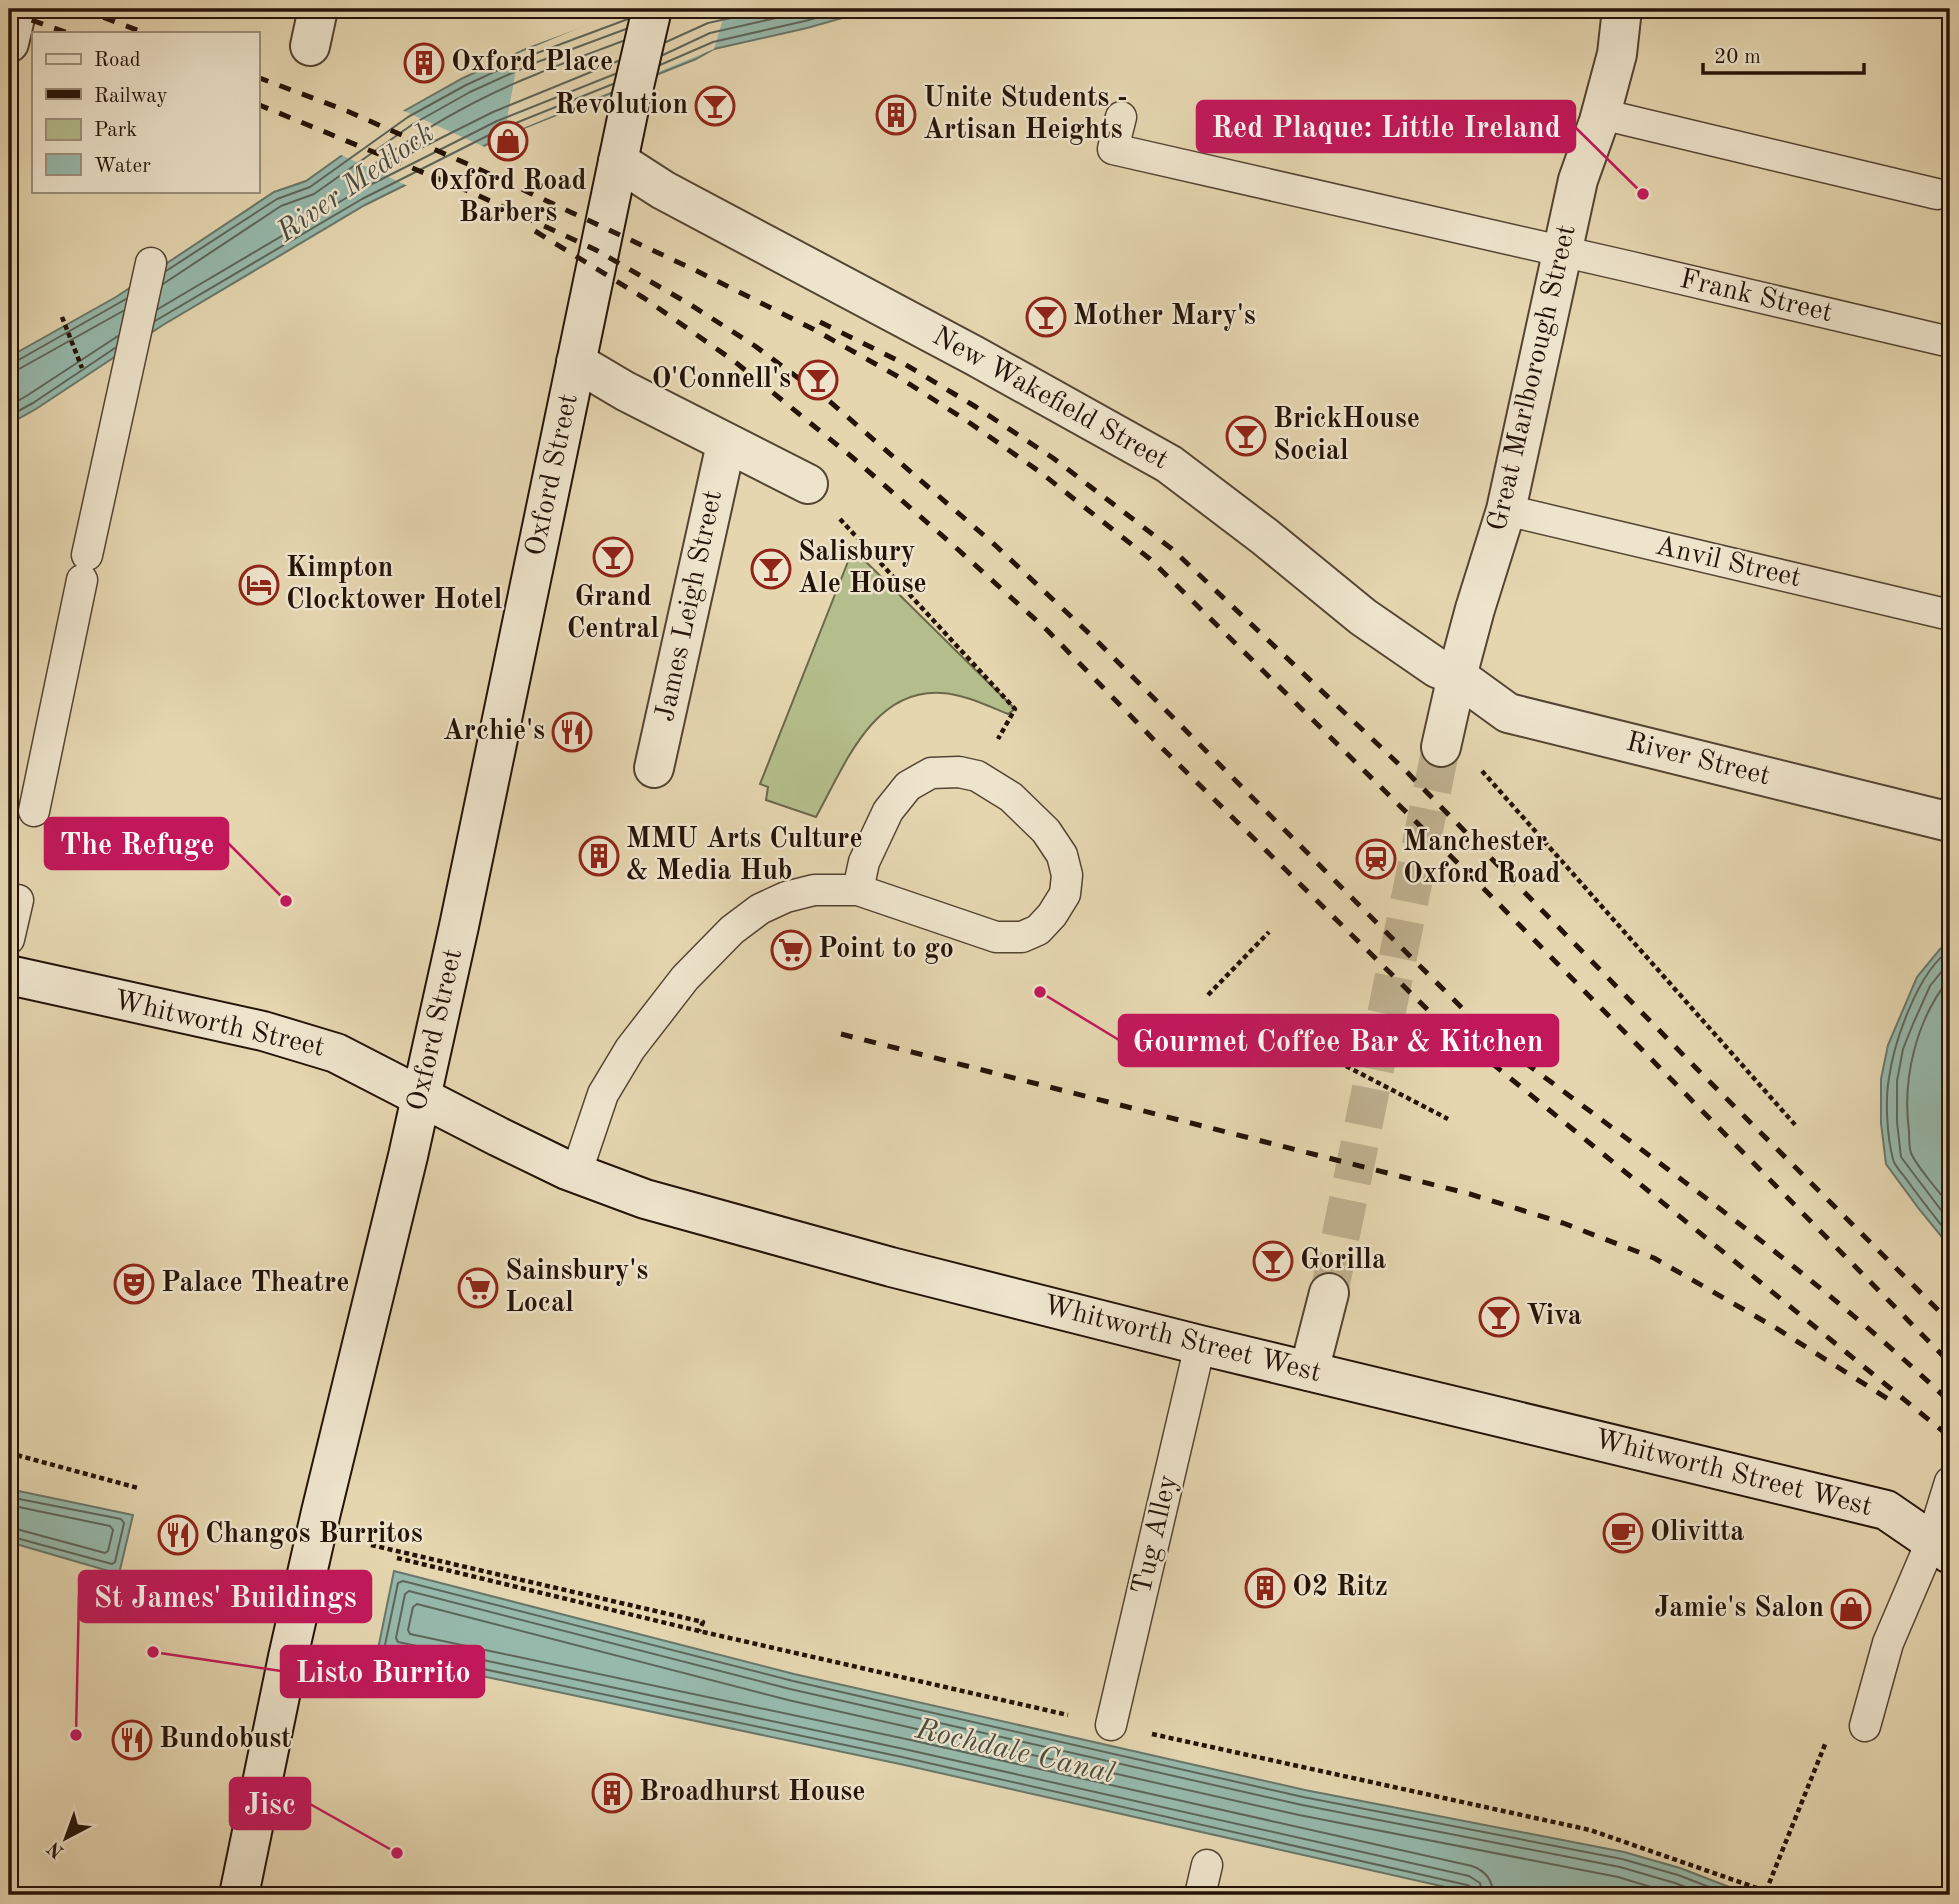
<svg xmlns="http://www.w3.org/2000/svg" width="1959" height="1904" font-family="'Old Standard TT',serif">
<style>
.green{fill:#b4be8c;stroke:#6c684a;stroke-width:2}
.water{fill:#96b9ac;stroke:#68776a;stroke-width:2}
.pier{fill:#e5d6b0}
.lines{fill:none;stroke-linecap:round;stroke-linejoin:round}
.shore{stroke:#5d665a;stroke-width:2}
.minor-tunnel{stroke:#beaf8e;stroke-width:38;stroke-dasharray:38 19;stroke-linecap:butt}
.service-casing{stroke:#544432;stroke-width:33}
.pedestrian-casing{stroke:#544432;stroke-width:42}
.minor-casing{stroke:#544432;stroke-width:42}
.secondary-casing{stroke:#241308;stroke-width:42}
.path{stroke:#241308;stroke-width:4.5;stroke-dasharray:5 3.5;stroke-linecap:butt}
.service{stroke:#eee4cc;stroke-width:30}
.pedestrian{stroke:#eee4cc;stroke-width:38}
.minor{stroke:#eee4cc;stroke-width:38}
.secondary{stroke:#eee4cc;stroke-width:38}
.rail{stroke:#241308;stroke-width:5;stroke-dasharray:12 12;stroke-linecap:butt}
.labels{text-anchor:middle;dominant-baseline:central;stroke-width:5;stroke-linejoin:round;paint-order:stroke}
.poi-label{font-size:28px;font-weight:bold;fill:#241308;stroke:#eee4cc;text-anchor:start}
.street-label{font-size:28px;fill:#241308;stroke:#eee4cc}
.water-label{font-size:30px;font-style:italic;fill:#4c4d41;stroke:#eee4cc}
.leader{fill:none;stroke:#c2185b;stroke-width:2.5}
.callout-dot{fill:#c2185b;stroke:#eee4cc;stroke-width:2.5}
.callout{fill:#c2185b;stroke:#c2185b;stroke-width:2.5}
.callout-label{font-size:30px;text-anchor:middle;font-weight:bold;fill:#fff}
</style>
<rect width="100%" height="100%" fill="#e5d6b0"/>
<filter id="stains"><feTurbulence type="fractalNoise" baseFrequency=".00286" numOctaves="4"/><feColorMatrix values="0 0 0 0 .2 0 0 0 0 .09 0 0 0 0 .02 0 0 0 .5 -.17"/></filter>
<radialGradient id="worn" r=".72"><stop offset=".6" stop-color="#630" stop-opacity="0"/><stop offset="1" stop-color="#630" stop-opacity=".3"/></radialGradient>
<path class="green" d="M853,549l162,160 -7,5c-20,-8 -44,-20 -67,-21 -69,-4 -97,74 -125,124l-50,-17 2,-13 -8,-3z"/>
<g class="water">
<polygon points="635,9 874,9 807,28 714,49 696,59 504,136 365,205 163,325 36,409 9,424 9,357 116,297 274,192 306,181 404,111 463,78 526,49"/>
<polygon points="1950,942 1950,1247 1919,1209 1886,1164 1881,1123 1881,1079 1888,1045 1917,977 1940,949"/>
<polygon points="9,1489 133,1515 119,1574 9,1542"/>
<polygon points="394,1571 794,1674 1305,1790 1624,1852 1680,1868 1750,1895 1481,1895 900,1764 377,1654"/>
</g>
<g class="pier">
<polygon points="625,9 726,9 714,49 504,136 519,53"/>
<polygon points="400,109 404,111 487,148 410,187 337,153"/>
</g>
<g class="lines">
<g class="shore">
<polyline points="666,42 708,23 772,9"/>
<polyline points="663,55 710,33 815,9"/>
<path d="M618,61l-125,51 -114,57 -4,-2 1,-4c50,-36 103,-66 161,-89 28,-12 57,-22 86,-33"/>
<polyline points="660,65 713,42 805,21 848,9"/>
<polyline points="166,271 277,199 310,187 408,117 466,85 529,56 628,19"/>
<polyline points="163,284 281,206 314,194 413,124 470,92 532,64 626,29"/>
<polyline points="158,309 358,191 497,121 615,74"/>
<polyline points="155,321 362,199 501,129 613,84"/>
<polyline points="9,362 15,362 126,299"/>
<polyline points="9,371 19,369 123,311"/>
<polyline points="9,406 28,395 118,336"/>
<polyline points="9,416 33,403 115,348"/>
<path d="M1950,950c-32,21 -56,92 -61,128 -4,22 -2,59 4,81 1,6 7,12 11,17 15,21 30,40 46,60"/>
<polyline points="1950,961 1930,986 1913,1024 1903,1049 1897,1081 1897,1122 1901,1157 1950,1222"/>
<path d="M1950,978c-34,41 -48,101 -41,153 0,7 0,16 2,22 5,12 30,42 39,52"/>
<polyline points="9,1497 121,1519 124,1523 115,1562 112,1564 9,1536"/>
<polyline points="9,1505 110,1526 113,1530 108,1551 105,1553 9,1527"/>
<polyline points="1474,1895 1473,1888 1467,1885 902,1757 388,1649 385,1645 398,1583 403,1581 793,1681 1303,1797 1622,1859 1678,1875 1730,1895"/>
<polyline points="1483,1895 1480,1883 1469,1876 904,1749 398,1642 396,1638 405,1594 409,1591 790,1689 1302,1805 1620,1867 1675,1883 1706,1895"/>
<path d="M1493,1895c0,-15 -7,-24 -21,-29l-566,-127 -496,-105 -2,-4 5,-23 4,-3 371,96 511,115 319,62 59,18"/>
</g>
<polyline class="minor-tunnel" points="1329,1293 1441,747"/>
<defs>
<g id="service">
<polyline points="1601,114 1937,194"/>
<polyline points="1121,117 1113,149 1631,267 1950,342"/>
<polyline points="1506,510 1950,615"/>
<polyline points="87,555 151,263"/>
<polyline points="34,811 82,580"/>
<polyline points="9,939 18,900"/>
<polyline points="576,1174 603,1094 630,1049 685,978 732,930 760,909 786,897 814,890 858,890 996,937 1022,937 1038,930 1052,915 1065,894 1067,875 1062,855 1046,831 1011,797 977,776 959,772 931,773 908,786 888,811 864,862 858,890"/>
<polyline points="1111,1725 1200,1345"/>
<polyline points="1865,1726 1888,1643 1932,1540 1950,1482"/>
<polyline points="1200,1895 1207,1865"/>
</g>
<polyline id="pedestrian" points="1457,676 1508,713 1950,822"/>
<g id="minor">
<polyline points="9,43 17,9"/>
<polyline points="310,46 318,9"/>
<polyline points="618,161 663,190 975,356 1169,464 1264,536 1363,617 1437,668 1457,676"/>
<polyline points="576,362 625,391 808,484"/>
<polyline points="1441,747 1457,676 1475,609 1506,510 1578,180 1599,121 1617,54 1622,9"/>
<polyline points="654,768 726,444"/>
<polyline points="1309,1371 1329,1293"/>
</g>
<g id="secondary">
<polyline points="9,975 263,1031 336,1053 499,1137 567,1170 645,1199 891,1267 1200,1345 1886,1510 1950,1554"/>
<polyline points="239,1895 288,1657 321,1512 408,1156 459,926 631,99 652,9"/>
</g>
</defs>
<use href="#service" class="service-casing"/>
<use href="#pedestrian" class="pedestrian-casing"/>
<use href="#minor" class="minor-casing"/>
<use href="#secondary" class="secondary-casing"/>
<g class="path">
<polyline points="62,317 82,368"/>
<polyline points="840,519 1015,709 998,739"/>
<polyline points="1482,771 1797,1127"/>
<polyline points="1208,995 1269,932"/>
<polyline points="1346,1066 1448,1119"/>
<polyline points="9,1453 138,1488"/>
<polyline points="371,1545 703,1622 699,1631"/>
<polyline points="397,1558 699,1631 1068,1715"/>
<polyline points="1152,1734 1590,1830 1777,1895"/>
<polyline points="1766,1891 1826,1742"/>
</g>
<use href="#service" class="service"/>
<use href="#pedestrian" class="pedestrian"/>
<use href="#minor" class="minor"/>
<use href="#secondary" class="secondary"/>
<g class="rail">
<polyline points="81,9 145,33"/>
<polyline points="9,12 68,33"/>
<polyline points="257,77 347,111 472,166 697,271 813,329 897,376 967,421 1040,472 1150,559 1489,894 1950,1363"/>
<path d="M257,104l216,89 123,57 95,55 64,41 73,54 167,145 100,94 277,279 94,94 41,37c151,114 306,223 443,353"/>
<polyline points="535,231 644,298 734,361 852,457 953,545 1047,630 1159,745 1434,1016 1950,1437"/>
<polyline points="820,322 903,363 976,407 1053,458 1172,549 1406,771 1697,1069 1950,1322"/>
<polyline points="841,1034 1470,1194 1563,1223 1654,1258 1776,1328 1896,1404"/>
</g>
</g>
<defs>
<symbol id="building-ring" viewBox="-11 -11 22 22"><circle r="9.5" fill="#eee4cc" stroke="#8f2418" stroke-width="1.5"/><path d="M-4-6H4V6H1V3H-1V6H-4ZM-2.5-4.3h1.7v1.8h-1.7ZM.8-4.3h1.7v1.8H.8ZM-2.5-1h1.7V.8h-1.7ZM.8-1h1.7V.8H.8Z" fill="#8f2418"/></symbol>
<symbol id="bar-ring" viewBox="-11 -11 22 22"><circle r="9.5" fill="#eee4cc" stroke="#8f2418" stroke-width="1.5"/><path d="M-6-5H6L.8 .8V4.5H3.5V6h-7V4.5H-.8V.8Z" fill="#8f2418"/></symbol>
<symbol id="shop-ring" viewBox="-11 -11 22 22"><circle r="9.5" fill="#eee4cc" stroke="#8f2418" stroke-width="1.5"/><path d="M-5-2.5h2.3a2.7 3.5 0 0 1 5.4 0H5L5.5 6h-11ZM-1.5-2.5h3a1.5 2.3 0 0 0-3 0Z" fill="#8f2418"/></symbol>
<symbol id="hotel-ring" viewBox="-11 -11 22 22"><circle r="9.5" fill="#eee4cc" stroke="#8f2418" stroke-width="1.5"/><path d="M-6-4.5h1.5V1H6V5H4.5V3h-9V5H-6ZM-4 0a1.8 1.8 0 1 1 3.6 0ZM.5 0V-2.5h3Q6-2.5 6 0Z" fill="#8f2418"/></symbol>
<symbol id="restaurant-ring" viewBox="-11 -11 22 22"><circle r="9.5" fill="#eee4cc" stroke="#8f2418" stroke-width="1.5"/><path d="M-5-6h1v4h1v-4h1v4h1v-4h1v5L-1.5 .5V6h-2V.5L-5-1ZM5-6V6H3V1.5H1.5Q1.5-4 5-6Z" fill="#8f2418"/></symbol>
<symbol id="station-ring" viewBox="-11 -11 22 22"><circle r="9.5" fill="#eee4cc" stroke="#8f2418" stroke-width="1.5"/><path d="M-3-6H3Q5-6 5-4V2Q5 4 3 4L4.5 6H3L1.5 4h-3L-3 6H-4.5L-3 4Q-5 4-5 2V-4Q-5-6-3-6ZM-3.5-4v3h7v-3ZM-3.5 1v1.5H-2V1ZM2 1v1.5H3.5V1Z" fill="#8f2418"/></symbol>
<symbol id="supermarket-ring" viewBox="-11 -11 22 22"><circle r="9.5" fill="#eee4cc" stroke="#8f2418" stroke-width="1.5"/><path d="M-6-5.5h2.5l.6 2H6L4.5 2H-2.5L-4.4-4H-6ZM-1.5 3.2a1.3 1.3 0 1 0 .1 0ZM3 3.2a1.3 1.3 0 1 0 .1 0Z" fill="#8f2418"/></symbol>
<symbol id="theatre-ring" viewBox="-11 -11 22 22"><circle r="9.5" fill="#eee4cc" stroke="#8f2418" stroke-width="1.5"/><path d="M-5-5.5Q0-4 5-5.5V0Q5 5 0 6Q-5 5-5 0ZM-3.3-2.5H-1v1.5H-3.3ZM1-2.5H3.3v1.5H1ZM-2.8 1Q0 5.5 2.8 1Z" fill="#8f2418"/></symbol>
<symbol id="cafe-ring" viewBox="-11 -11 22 22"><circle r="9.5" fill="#eee4cc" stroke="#8f2418" stroke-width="1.5"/><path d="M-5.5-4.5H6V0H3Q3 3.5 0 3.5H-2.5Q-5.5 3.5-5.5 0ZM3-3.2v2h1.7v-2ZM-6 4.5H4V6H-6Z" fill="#8f2418"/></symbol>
</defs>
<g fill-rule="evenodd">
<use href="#building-ring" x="402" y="41" width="44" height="44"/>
<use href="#bar-ring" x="693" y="84" width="44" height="44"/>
<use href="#building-ring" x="874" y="93" width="44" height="44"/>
<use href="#shop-ring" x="486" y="119" width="44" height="44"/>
<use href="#bar-ring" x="1024" y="295" width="44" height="44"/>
<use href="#bar-ring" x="796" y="358" width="44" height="44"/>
<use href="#bar-ring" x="1224" y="414" width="44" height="44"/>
<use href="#bar-ring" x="591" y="535" width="44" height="44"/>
<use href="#bar-ring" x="749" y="547" width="44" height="44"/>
<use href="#hotel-ring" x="237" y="563" width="44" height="44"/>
<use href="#restaurant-ring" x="550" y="710" width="44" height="44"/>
<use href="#building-ring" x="577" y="834" width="44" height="44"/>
<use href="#station-ring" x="1354" y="837" width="44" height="44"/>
<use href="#supermarket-ring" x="769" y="928" width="44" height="44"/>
<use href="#bar-ring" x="1251" y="1239" width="44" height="44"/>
<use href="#theatre-ring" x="112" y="1262" width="44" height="44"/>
<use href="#supermarket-ring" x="456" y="1266" width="44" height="44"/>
<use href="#bar-ring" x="1477" y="1295" width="44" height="44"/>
<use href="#cafe-ring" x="1601" y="1511" width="44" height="44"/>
<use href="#restaurant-ring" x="156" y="1513" width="44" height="44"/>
<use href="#building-ring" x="1243" y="1566" width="44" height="44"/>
<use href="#shop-ring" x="1829" y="1587" width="44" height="44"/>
<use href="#restaurant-ring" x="110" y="1718" width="44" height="44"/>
<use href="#building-ring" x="590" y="1771" width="44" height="44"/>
</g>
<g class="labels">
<g class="poi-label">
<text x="451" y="63">Oxford Place</text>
<text x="923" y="99">Unite Students -<tspan x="923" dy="32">Artisan Heights</tspan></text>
<text x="688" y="106" text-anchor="end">Revolution</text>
<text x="508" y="182" text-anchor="middle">Oxford Road<tspan x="508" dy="32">Barbers</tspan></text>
<text x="1073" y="317">Mother Mary's</text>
<text x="791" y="380" text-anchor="end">O'Connell's</text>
<text x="1273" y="420">BrickHouse<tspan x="1273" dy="32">Social</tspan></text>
<text x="798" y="553">Salisbury<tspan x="798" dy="32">Ale House</tspan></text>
<text x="286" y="569">Kimpton<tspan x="286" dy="32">Clocktower Hotel</tspan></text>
<text x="613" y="598" text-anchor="middle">Grand<tspan x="613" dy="32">Central</tspan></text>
<text x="545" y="732" text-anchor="end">Archie's</text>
<text x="626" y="840">MMU Arts Culture<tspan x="626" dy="32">&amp; Media Hub</tspan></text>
<text x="1403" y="843">Manchester<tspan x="1403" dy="32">Oxford Road</tspan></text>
<text x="818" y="950">Point to go</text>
<text x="1300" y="1261">Gorilla</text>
<text x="505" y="1272">Sainsbury's<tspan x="505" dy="32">Local</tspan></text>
<text x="161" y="1284">Palace Theatre</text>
<text x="1526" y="1317">Viva</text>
<text x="1650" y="1533">Olivitta</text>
<text x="205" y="1535">Changos Burritos</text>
<text x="1292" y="1588">O2 Ritz</text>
<text x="1824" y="1609" text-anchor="end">Jamie's Salon</text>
<text x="159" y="1740">Bundobust</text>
<text x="639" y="1793">Broadhurst House</text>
</g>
<g class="street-label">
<text transform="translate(1756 297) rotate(13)">Frank Street</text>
<text transform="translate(1533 378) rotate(-77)">Great Marlborough Street</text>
<text transform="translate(1050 399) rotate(29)">New Wakefield Street</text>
<text transform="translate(553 475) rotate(-78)">Oxford Street</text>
<text transform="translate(1728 563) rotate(13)">Anvil Street</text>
<text transform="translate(690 606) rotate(-78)">James Leigh Street</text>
<text transform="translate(1698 760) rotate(14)">River Street</text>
<text transform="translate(219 1025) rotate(13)">Whitworth Street</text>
<text transform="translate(436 1030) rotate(-77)">Oxford Street</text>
<text transform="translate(1182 1340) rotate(14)">Whitworth Street West</text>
<text transform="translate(1733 1474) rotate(14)">Whitworth Street West</text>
<text transform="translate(1156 1535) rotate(-77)">Tug Alley</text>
</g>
<g class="water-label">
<text transform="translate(356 183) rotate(-35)">River Medlock</text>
<text transform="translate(1015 1752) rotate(13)">Rochdale Canal</text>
</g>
</g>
<path class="leader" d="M1643 194L1575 127M286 901L228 843M1040 992L1119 1040M76 1735L79 1596M153 1652L281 1671M397 1853L310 1804"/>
<g class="callout-dot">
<circle cx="1643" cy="194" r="7"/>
<circle cx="286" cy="901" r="7"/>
<circle cx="1040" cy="992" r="7"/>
<circle cx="76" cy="1735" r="7"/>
<circle cx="153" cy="1652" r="7"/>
<circle cx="397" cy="1853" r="7"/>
</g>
<g class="callout">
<rect x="1197" y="101" width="378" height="51" rx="7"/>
<rect x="45" y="818" width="183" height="51" rx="7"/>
<rect x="1119" y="1015" width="439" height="51" rx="7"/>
<rect x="79" y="1571" width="292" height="51" rx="7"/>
<rect x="281" y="1646" width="203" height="51" rx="7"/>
<rect x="230" y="1778" width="80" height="51" rx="7"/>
</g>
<g class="callout-label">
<text x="1386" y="137">Red Plaque: Little Ireland</text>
<text x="137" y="854">The Refuge</text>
<text x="1338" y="1051">Gourmet Coffee Bar &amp; Kitchen</text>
<text x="225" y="1607">St James' Buildings</text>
<text x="383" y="1682">Listo Burrito</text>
<text x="270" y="1814">Jisc</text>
</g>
<rect width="1959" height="1904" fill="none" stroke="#e5d6b0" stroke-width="35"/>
<rect x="10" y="10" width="1938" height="1883" fill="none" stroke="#241308" stroke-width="3.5"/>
<rect x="18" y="18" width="1924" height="1869" fill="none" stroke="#241308" stroke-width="2"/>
<rect x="32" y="32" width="228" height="161" fill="#eee4cc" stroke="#9d907e" stroke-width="2"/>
<rect x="46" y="54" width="35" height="10" fill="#eee4cc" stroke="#9d907e" stroke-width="2"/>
<text x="94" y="66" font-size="21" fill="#241308">Road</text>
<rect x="46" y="89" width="35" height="10" fill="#241308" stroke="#9d907e" stroke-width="2"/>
<text x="94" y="102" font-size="21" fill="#241308">Railway</text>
<rect x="46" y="119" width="35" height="21" fill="#b4be8c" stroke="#9d907e" stroke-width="2"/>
<text x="94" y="136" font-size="21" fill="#241308">Park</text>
<rect x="46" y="154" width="35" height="21" fill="#96b9ac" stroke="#9d907e" stroke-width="2"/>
<text x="94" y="172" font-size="21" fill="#241308">Water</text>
<g transform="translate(66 1838) rotate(221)" stroke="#eee4cc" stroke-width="5" paint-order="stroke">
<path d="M0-5L12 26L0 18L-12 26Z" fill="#241308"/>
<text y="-10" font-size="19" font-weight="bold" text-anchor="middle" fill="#241308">N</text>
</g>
<path d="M1703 63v10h161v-10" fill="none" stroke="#241308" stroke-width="3.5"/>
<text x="1714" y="63" font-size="21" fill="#241308" stroke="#eee4cc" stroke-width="5" paint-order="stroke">20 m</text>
<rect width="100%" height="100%" filter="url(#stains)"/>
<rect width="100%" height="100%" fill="url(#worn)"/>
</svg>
